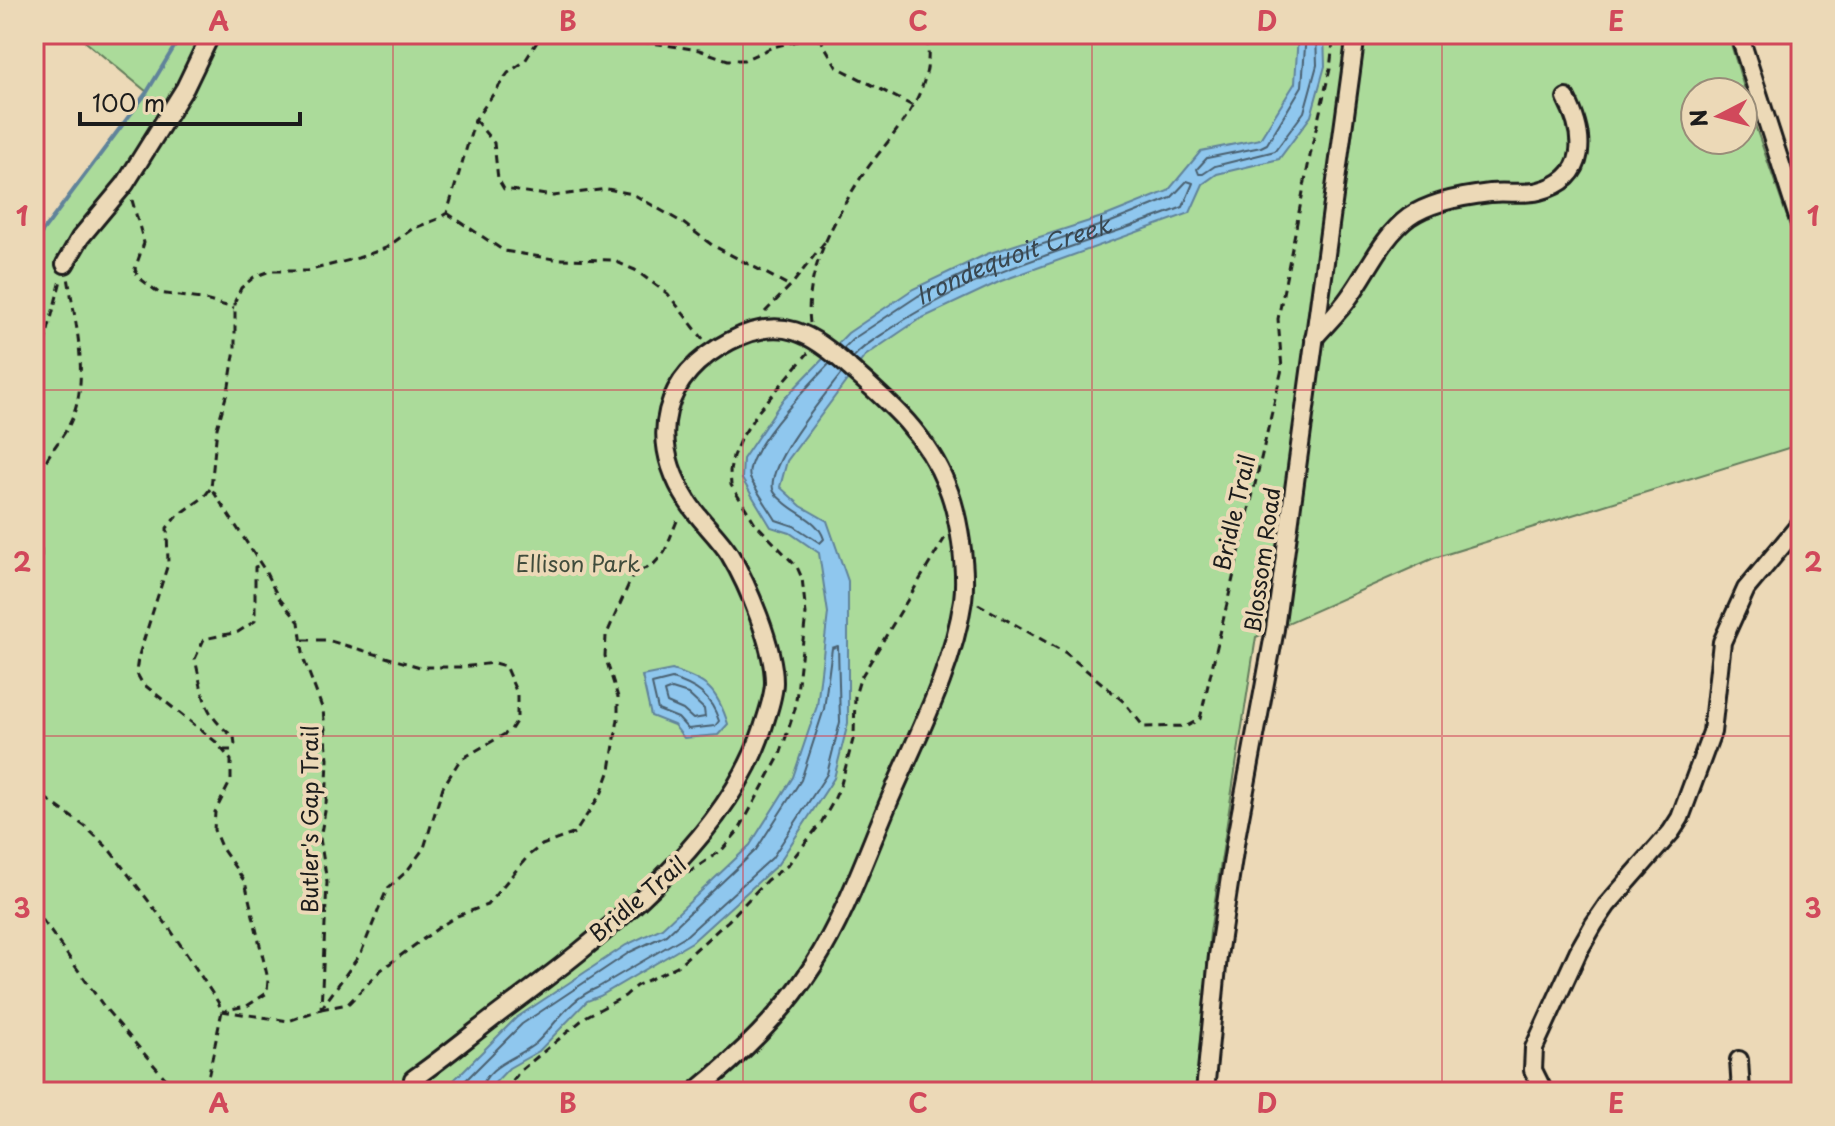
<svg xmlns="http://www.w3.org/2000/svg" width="1835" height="1126" font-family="'Playpen Sans',sans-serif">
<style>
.green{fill:#abdb9a;stroke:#647c5b;stroke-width:2;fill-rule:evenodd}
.water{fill:#8fc7ee;stroke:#61839a;stroke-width:2}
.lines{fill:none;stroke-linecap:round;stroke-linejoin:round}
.shore{stroke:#4a6070;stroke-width:2}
.stream{stroke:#61839a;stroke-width:4}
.minor-casing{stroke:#1c1c1c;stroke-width:22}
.path{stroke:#1c1c1c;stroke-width:3;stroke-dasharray:8 6;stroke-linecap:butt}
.minor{stroke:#ecd9b7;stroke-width:16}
.grid{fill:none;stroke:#d1495b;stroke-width:2;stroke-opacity:0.55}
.labels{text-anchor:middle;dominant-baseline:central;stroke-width:8;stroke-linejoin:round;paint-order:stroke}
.street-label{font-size:22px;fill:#1c1c1c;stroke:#ecd9b7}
.park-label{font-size:22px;fill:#404c3c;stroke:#ecd9b7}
.water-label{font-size:24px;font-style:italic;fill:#394750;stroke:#ecd9b7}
.neatline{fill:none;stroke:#d1495b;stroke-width:3}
.grid-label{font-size:26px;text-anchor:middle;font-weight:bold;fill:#d1495b}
</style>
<rect width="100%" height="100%" fill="#ecd9b7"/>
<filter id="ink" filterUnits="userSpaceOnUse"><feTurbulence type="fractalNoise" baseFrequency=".0125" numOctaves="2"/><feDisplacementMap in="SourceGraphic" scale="16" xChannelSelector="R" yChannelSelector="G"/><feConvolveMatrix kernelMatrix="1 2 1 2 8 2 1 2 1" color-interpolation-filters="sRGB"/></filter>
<g filter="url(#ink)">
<path class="green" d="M76,34h1652l28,94 45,129v187l-367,114 -178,79 -46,295 -14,160h-1162v-849l113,-151zM1695,92h48v48h-48z"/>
<g class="water">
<polygon points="1298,34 1324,34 1325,66 1311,116 1279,159 1217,174 1203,184 1190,213 1001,281 918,320 865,356 787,461 780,487 801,506 827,521 848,581 848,723 834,778 778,864 692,942 600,996 587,1001 539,1051 509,1068 486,1092 442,1092 516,1018 626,945 662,928 750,845 793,777 817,706 828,613 819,553 790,533 771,527 742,479 743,459 782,401 848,333 913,289 987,254 1108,215 1168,191 1201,151 1260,139 1295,83"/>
<path d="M672,670c35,11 45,19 56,54l-10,11 -34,3 -10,-13 -23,-9 -9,-40z"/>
</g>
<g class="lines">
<g class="shore">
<polyline points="1306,34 1302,86 1267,144 1261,147 1207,158 1197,169 1199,174 1203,174 1215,166 1275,151 1304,112 1317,65 1316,34"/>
<path id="s1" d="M843,349l10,-10 65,-43 73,-35 120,-39 60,-24 16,-17 6,2 -10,24c-97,39 -204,61 -291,121 -13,9 -29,17 -39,30"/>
<path d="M830,363c-18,19 -88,90 -80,115 4,9 20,32 26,42l18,6 26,17 4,-4c-6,-19 -24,-23 -39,-36 -4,-4 -11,-8 -12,-14 -6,-26 52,-94 68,-115"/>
<path d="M672,679c24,7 39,17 47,42l-4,5 -27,3 -10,-11 -20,-8 -6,-26z"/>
<polygon points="672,689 688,694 704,709 705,717 693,719 683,710 667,703 664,692"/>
<path d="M454,1092l68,-68 108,-72 36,-17 90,-85 45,-70 23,-71 8,-61 6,-2 2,76 -13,52 -55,84 -85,77 -90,53c-28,11 -40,35 -61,55 -17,15 -52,22 -55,49"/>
</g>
<polyline class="stream" points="34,243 147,92 182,34"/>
<defs>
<g id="minor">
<polyline points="1739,34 1801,227"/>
<polyline points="65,264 80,238 125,184 185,88 211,34"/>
<path d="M1314,338c12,-14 26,-27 36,-42 19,-26 32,-59 59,-79 21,-15 55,-21 81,-24 17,-2 33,2 49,-2 51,-13 46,-56 27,-93"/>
<polyline points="1739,1060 1741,1092"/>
<path d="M413,1079c32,-22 61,-47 92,-70 93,-69 221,-167 258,-281 4,-14 11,-31 11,-46 0,-35 -26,-97 -44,-127 -12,-19 -30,-34 -42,-53 -41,-64 -26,-126 42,-161 51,-27 82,-8 120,27 40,35 77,67 97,118 12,29 20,83 16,114 -10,69 -46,136 -73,199 -24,56 -44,115 -77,167 -31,49 -73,89 -118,126"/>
<polyline points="1205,1092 1218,956 1236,838 1275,629 1356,34"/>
<polyline points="1544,1092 1533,1070 1534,1048 1578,952 1594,924 1607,905 1671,832 1680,818 1712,732 1722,642 1746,589 1801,523"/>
</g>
</defs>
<use href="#minor" class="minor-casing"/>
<g class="path">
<polyline points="475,120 494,143 498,179 504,189 553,196 607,189 633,194 683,223 712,245 790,286"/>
<polyline points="132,200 144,243 135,269 138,277 159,293 201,299 234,308"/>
<polyline points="447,213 504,251 554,259 612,260 635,270 668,294 703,339"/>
<polyline points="765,312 793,283 827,239"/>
<path d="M810,323c-6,-47 22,-99 46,-138 29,-47 84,-88 70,-151"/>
<polyline points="34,385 61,280"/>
<polyline points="210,489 204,497 175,518 167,528 168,564 138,658 136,672 142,683 216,742 231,760 231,780 215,812 214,830 221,847 245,882 268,979 267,993 247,1006 226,1010"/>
<path d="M34,598c3,-14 7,-29 7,-43 0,-27 -8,-52 -1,-79 5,-21 21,-34 30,-53 21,-43 5,-101 -2,-146"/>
<polyline points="978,604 1066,653 1124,702 1144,727 1187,726 1200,719 1282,369 1278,319 1312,146 1330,69 1334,34"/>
<polyline points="303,640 327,640 420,667 462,667 494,663 505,666 517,693 517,720 510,731 460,760 443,787 424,848 407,871 387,889 361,953 321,1009"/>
<path d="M223,750h8l4,-6 -1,-7c-32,-23 -30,-41 -39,-78l9,-20 34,-7 17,-11v-54l6,-2"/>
<polyline points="34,790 87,828 108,848 170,929 218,1002 222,1011 205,1092"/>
<polyline points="688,873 722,850 739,830 780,755 795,709 806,614 802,578 797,567 755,523 731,485 730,471 733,456 740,440 757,413 808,353"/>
<polyline points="34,908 105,1008 177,1092"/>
<polyline points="321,1009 348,1004 381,970 441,926 457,916 487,905 529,855 542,845 575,833 602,792 610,770 618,719 618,697 605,656 606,636 631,579 638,571 652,566 664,553 679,516"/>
<polyline points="222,1011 289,1021 321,1009 327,882 320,838 326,806 328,759 323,710 304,660 299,622 278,597 264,569 211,488 217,428 229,386 235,349 235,301 241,288 254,277 270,271 307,271 358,258 386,248 412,229 438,219 447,213 475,120 508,73 525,61 537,42 552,37 652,43 699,50 728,60 744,60 773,47 805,39 821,40 837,67 913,106"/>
<polyline points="382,1092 401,1084"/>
<polyline points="504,1092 520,1071 587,1016 625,996 636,986 677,966 728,921 767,880 787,866 821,823 833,802 841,784 854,736 855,696 860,679 946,536"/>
</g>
<use href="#minor" class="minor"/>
</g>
</g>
<path class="grid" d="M393,34v1058M743,34v1058M1092,34v1058M1442,34v1058M34,390h1767M34,736h1767"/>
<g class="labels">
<g class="street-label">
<text transform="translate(1233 512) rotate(-77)">Bridle Trail</text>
<text transform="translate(1261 560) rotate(-82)">Blossom Road</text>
<text transform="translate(308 819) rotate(-90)">Butler's Gap Trail</text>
<text transform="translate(637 898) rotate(-40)">Bridle Trail</text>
</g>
<g class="park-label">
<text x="578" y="562">Ellison Park</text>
</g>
<g class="water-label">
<text stroke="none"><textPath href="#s1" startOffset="194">Irondequoit Creek</textPath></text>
</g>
</g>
<rect width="1835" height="1126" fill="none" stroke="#ecd9b7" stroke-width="88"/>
<g transform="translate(1719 116) rotate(264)"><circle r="38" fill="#ecd9b7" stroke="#998d79" stroke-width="2"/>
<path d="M0-6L14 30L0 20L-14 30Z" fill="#d1495b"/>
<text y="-12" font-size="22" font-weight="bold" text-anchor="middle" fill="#1c1c1c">N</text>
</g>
<path d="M80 112v12h220v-12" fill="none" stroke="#1c1c1c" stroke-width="4"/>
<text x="92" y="112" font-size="24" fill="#1c1c1c" stroke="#ecd9b7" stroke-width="6" paint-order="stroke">100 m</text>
<rect x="44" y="44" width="1747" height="1038" class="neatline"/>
<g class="grid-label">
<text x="219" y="31">A</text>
<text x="568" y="31">B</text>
<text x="918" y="31">C</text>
<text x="1267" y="31">D</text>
<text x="1616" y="31">E</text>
<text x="22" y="226">1</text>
<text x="1813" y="226">1</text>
<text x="22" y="572">2</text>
<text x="1813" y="572">2</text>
<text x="22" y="918">3</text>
<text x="1813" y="918">3</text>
<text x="219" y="1113">A</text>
<text x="568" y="1113">B</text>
<text x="918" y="1113">C</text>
<text x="1267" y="1113">D</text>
<text x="1616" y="1113">E</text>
</g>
</svg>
